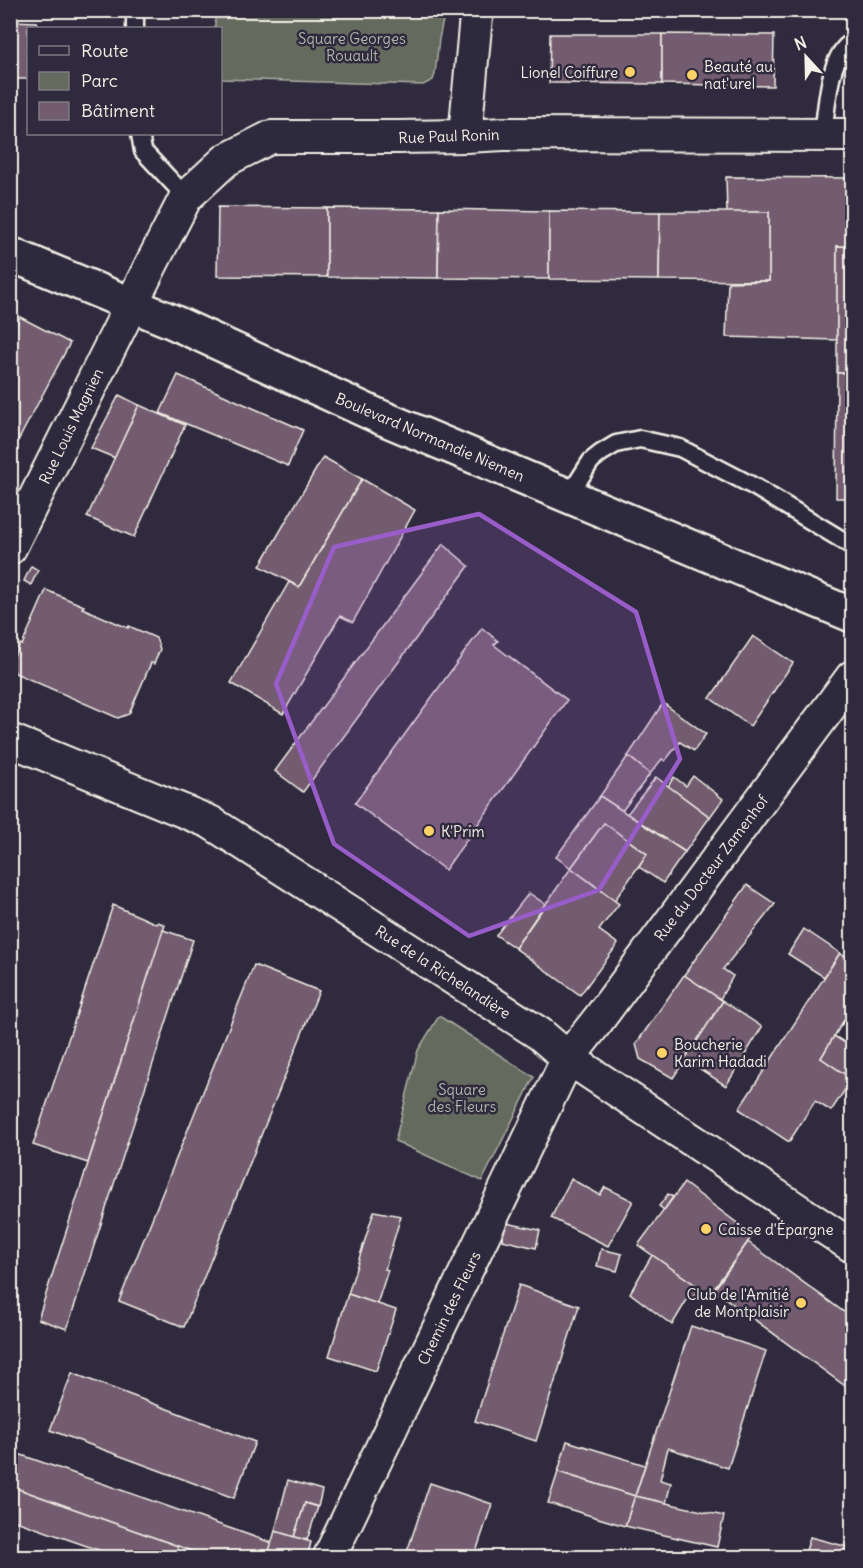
<svg xmlns="http://www.w3.org/2000/svg" width="863" height="1568" font-family="Delius,sans-serif">
<style>
.green{fill:#656b5e;stroke:#acaea3;stroke-width:1.5}
.building{fill:#735c6f;stroke:#f4f1e8;stroke-width:1.5}
.lines{fill:none;stroke-linecap:round;stroke-linejoin:round}
.lane-casing{stroke:#f4f1e8;stroke-width:21}
.street-casing{stroke:#f4f1e8;stroke-width:36}
.secondary-casing{stroke:#f4f1e8;stroke-width:38}
.lane{stroke:#2f2a3d;stroke-width:16}
.street{stroke:#2f2a3d;stroke-width:32}
.secondary{stroke:#2f2a3d;stroke-width:33}
.marked{fill:#995dc9;fill-opacity:0.2;stroke:#995dc9;stroke-width:4.5;stroke-linejoin:round}
.poi-dot{fill:#ffd166;stroke:#2f2a3d;stroke-width:2}
.labels{text-anchor:middle;dominant-baseline:central;stroke-width:5;stroke-linejoin:round;paint-order:stroke}
.park-label{font-size:15px;fill:#b4b5aa;stroke:#2f2a3d}
.poi-label{font-size:15px;fill:#f4f1e8;stroke:#2f2a3d;text-anchor:start}
.street-label{font-size:15px;fill:#f4f1e8;stroke:#2f2a3d}
</style>
<rect width="100%" height="100%" fill="#2f2a3d"/>
<filter id="ink" filterUnits="userSpaceOnUse"><feTurbulence type="fractalNoise" baseFrequency=".0167" numOctaves="2"/><feDisplacementMap in="SourceGraphic" scale="12" xChannelSelector="R" yChannelSelector="G"/><feConvolveMatrix kernelMatrix="1 2 1 2 8 2 1 2 1" color-interpolation-filters="sRGB"/></filter>
<g filter="url(#ink)">
<g class="green">
<polygon points="215,11 215,10 445,11 439,39 435,74 433,80 423,85 221,79 220,28 215,28"/>
<polygon points="439,1016 534,1077 482,1181 395,1141 418,1050"/>
</g>
<g class="building">
<polygon points="10,21 37,22 37,28 28,28 28,79 10,79"/>
<polygon points="550,34 662,34 662,84 549,83"/>
<polygon points="662,34 774,35 773,86 662,84"/>
<polygon points="726,177 852,178 852,247 837,246 837,340 726,337 728,282 769,281 769,212 727,213"/>
<polygon points="218,207 327,208 327,277 217,276"/>
<polygon points="327,208 439,209 438,278 327,277"/>
<polygon points="439,209 549,211 549,279 438,278"/>
<polygon points="549,211 660,212 659,280 549,279"/>
<polygon points="660,212 769,212 769,281 659,280"/>
<polygon points="837,246 852,247 852,373 837,373"/>
<polygon points="20,317 70,343 10,456 10,336"/>
<polygon points="837,373 852,373 852,498 836,498"/>
<polygon points="178,375 303,430 288,466 160,413"/>
<polygon points="119,395 139,405 115,458 91,448"/>
<polygon points="139,405 185,425 134,537 87,517"/>
<polygon points="323,457 362,479 299,587 260,566"/>
<polygon points="362,479 415,510 353,622 340,616 283,714 231,683 289,582 299,587"/>
<polygon points="443,544 469,566 303,792 275,771"/>
<polygon points="31,566 38,570 31,585 24,581"/>
<polygon points="46,590 84,606 82,608 128,628 129,626 156,638 160,649 154,664 151,663 129,714 118,718 15,673 11,662 20,644 22,645"/>
<polygon points="482,628 498,641 494,645 567,700 445,870 355,803"/>
<polygon points="753,636 793,663 750,726 710,698"/>
<polygon points="663,703 706,734 694,751 680,742 665,761 662,759 650,774 628,756"/>
<polygon points="628,756 650,774 622,811 600,796"/>
<polygon points="693,776 723,799 710,817 668,786 674,777 686,786"/>
<polygon points="656,777 710,817 685,852 627,814"/>
<polygon points="600,796 685,852 663,883 639,867 647,854 604,823 571,868 556,857"/>
<polygon points="604,823 647,854 615,900 571,868"/>
<polygon points="571,868 619,904 599,930 618,944 580,995 515,948"/>
<polygon points="747,885 775,904 723,969 733,976 720,999 684,975"/>
<polygon points="529,893 545,904 515,948 496,935"/>
<polygon points="113,905 157,924 158,922 165,925 88,1163 33,1145"/>
<polygon points="804,929 840,953 824,977 788,954"/>
<polygon points="163,930 193,940 67,1329 38,1319"/>
<polygon points="840,953 852,962 852,1007 821,1058 852,1079 831,1111 815,1101 789,1142 739,1109"/>
<polygon points="254,965 319,991 184,1327 119,1301"/>
<polygon points="684,975 723,1001 673,1078 640,1059 636,1044"/>
<polygon points="723,1001 762,1027 726,1086 685,1059"/>
<polygon points="852,1007 852,1021 842,1024"/>
<polygon points="834,1036 852,1047 852,1079 821,1058"/>
<polygon points="571,1179 600,1195 605,1187 633,1201 608,1246 551,1218"/>
<polygon points="684,1183 753,1235 709,1295 638,1245"/>
<polygon points="668,1194 673,1197 664,1210 659,1206"/>
<polygon points="374,1211 401,1216 385,1269 388,1270 377,1304 348,1294"/>
<polygon points="506,1223 540,1230 536,1248 502,1240"/>
<polygon points="748,1242 852,1318 852,1391 714,1290"/>
<polygon points="601,1249 622,1254 617,1271 597,1266"/>
<polygon points="652,1255 700,1288 692,1300 688,1298 672,1325 630,1293"/>
<polygon points="519,1285 579,1306 536,1441 475,1421"/>
<polygon points="348,1294 396,1310 376,1371 329,1356"/>
<polygon points="691,1326 766,1351 728,1468 668,1448 660,1480 671,1483 666,1503 635,1496"/>
<polygon points="72,1373 255,1442 234,1498 50,1430"/>
<polygon points="567,1441 645,1465 635,1496 558,1472"/>
<polygon points="10,1451 272,1543 267,1558 211,1558 10,1486"/>
<polygon points="558,1472 635,1496 625,1526 548,1503"/>
<polygon points="288,1480 322,1490 318,1507 305,1503 294,1537 275,1531"/>
<polygon points="430,1483 492,1504 474,1558 405,1558"/>
<polygon points="10,1486 178,1546 174,1558 121,1558 10,1519"/>
<polygon points="635,1496 724,1516 717,1547 625,1526"/>
<polygon points="305,1503 318,1507 307,1540 294,1537"/>
<polygon points="275,1531 311,1542 307,1558 267,1558"/>
<polygon points="810,1537 852,1548 852,1558 804,1558"/>
</g>
<g class="lines">
<defs>
<g id="lane">
<polyline points="135,10 135,28"/>
<polyline points="140,134 143,151 186,197"/>
<path d="M823,134c4,-25 5,-79 29,-92"/>
<polyline points="568,497 591,461 601,453 616,444 640,439 680,448 755,487 852,546"/>
</g>
<g id="street">
<polyline points="465,136 476,16 479,10"/>
<polyline points="10,548 152,263 186,197 226,160 271,137 399,137 465,136 504,134 852,135"/>
<polyline points="10,740 210,822 540,1034 568,1058 852,1246"/>
<polyline points="329,1558 568,1058 598,1020 852,677"/>
</g>
<polyline id="secondary" points="10,254 171,321 378,416 852,615"/>
</defs>
<use href="#lane" class="lane-casing"/>
<use href="#street" class="street-casing"/>
<use href="#secondary" class="secondary-casing"/>
<use href="#lane" class="lane"/>
<use href="#street" class="street"/>
<use href="#secondary" class="secondary"/>
</g>
</g>
<path class="marked" d="M479,514l157,98 44,147 -81,131 -130,46 -135,-92 -58,-160 58,-137z"/>
<g class="poi-dot">
<circle cx="630" cy="72" r="6"/>
<circle cx="692" cy="75" r="6"/>
<circle cx="429" cy="831" r="6"/>
<circle cx="662" cy="1053" r="6"/>
<circle cx="706" cy="1229" r="6"/>
<circle cx="801" cy="1303" r="6"/>
</g>
<g class="labels">
<g class="park-label">
<text x="352" y="38">Square Georges<tspan x="352" dy="17">Rouault</tspan></text>
<text x="462" y="1089">Square<tspan x="462" dy="17">des Fleurs</tspan></text>
</g>
<g class="poi-label">
<text x="704" y="66">Beauté au<tspan x="704" dy="17">nat'urel</tspan></text>
<text x="618" y="72" text-anchor="end">Lionel Coiffure</text>
<text x="441" y="831">K'Prim</text>
<text x="674" y="1044">Boucherie<tspan x="674" dy="17">Karim Hadadi</tspan></text>
<text x="718" y="1229">Caisse d'Épargne</text>
<text x="789" y="1294" text-anchor="end">Club de l'Amitié<tspan x="789" dy="17">de Montplaisir</tspan></text>
</g>
<g class="street-label">
<text transform="translate(449 136) rotate(-2)">Rue Paul Ronin</text>
<text transform="translate(71 426) rotate(-64)">Rue Louis Magnien</text>
<text transform="translate(430 437) rotate(23)">Boulevard Normandie Niemen</text>
<text transform="translate(711 868) rotate(-53)">Rue du Docteur Zamenhof</text>
<text transform="translate(443 972) rotate(33)">Rue de la Richelandière</text>
<text transform="translate(449 1308) rotate(-64)">Chemin des Fleurs</text>
</g>
</g>
<rect width="863" height="1568" fill="none" stroke="#2f2a3d" stroke-width="36"/>
<rect x="18" y="18" width="827" height="1532" fill="none" stroke="#f4f1e8" stroke-width="2" filter="url(#ink)"/>
<rect x="27" y="27" width="195" height="108" fill="#2f2a3d" stroke="#7e7a81" stroke-width="1.5"/>
<rect x="39" y="46" width="30" height="9" fill="#2f2a3d" stroke="#7e7a81" stroke-width="1.5"/>
<text x="81" y="57" font-size="18" fill="#f4f1e8">Route</text>
<rect x="39" y="72" width="30" height="18" fill="#656b5e" stroke="#7e7a81" stroke-width="1.5"/>
<text x="81" y="87" font-size="18" fill="#f4f1e8">Parc</text>
<rect x="39" y="102" width="30" height="18" fill="#735c6f" stroke="#7e7a81" stroke-width="1.5"/>
<text x="81" y="117" font-size="18" fill="#f4f1e8">Bâtiment</text>
<g transform="translate(806 57) rotate(338)" stroke="#2f2a3d" stroke-width="4.5" paint-order="stroke">
<path d="M0-4.5L10 22L0 15L-10 22Z" fill="#f4f1e8"/>
<text y="-9" font-size="16" font-weight="bold" text-anchor="middle" fill="#f4f1e8">N</text>
</g>
</svg>
